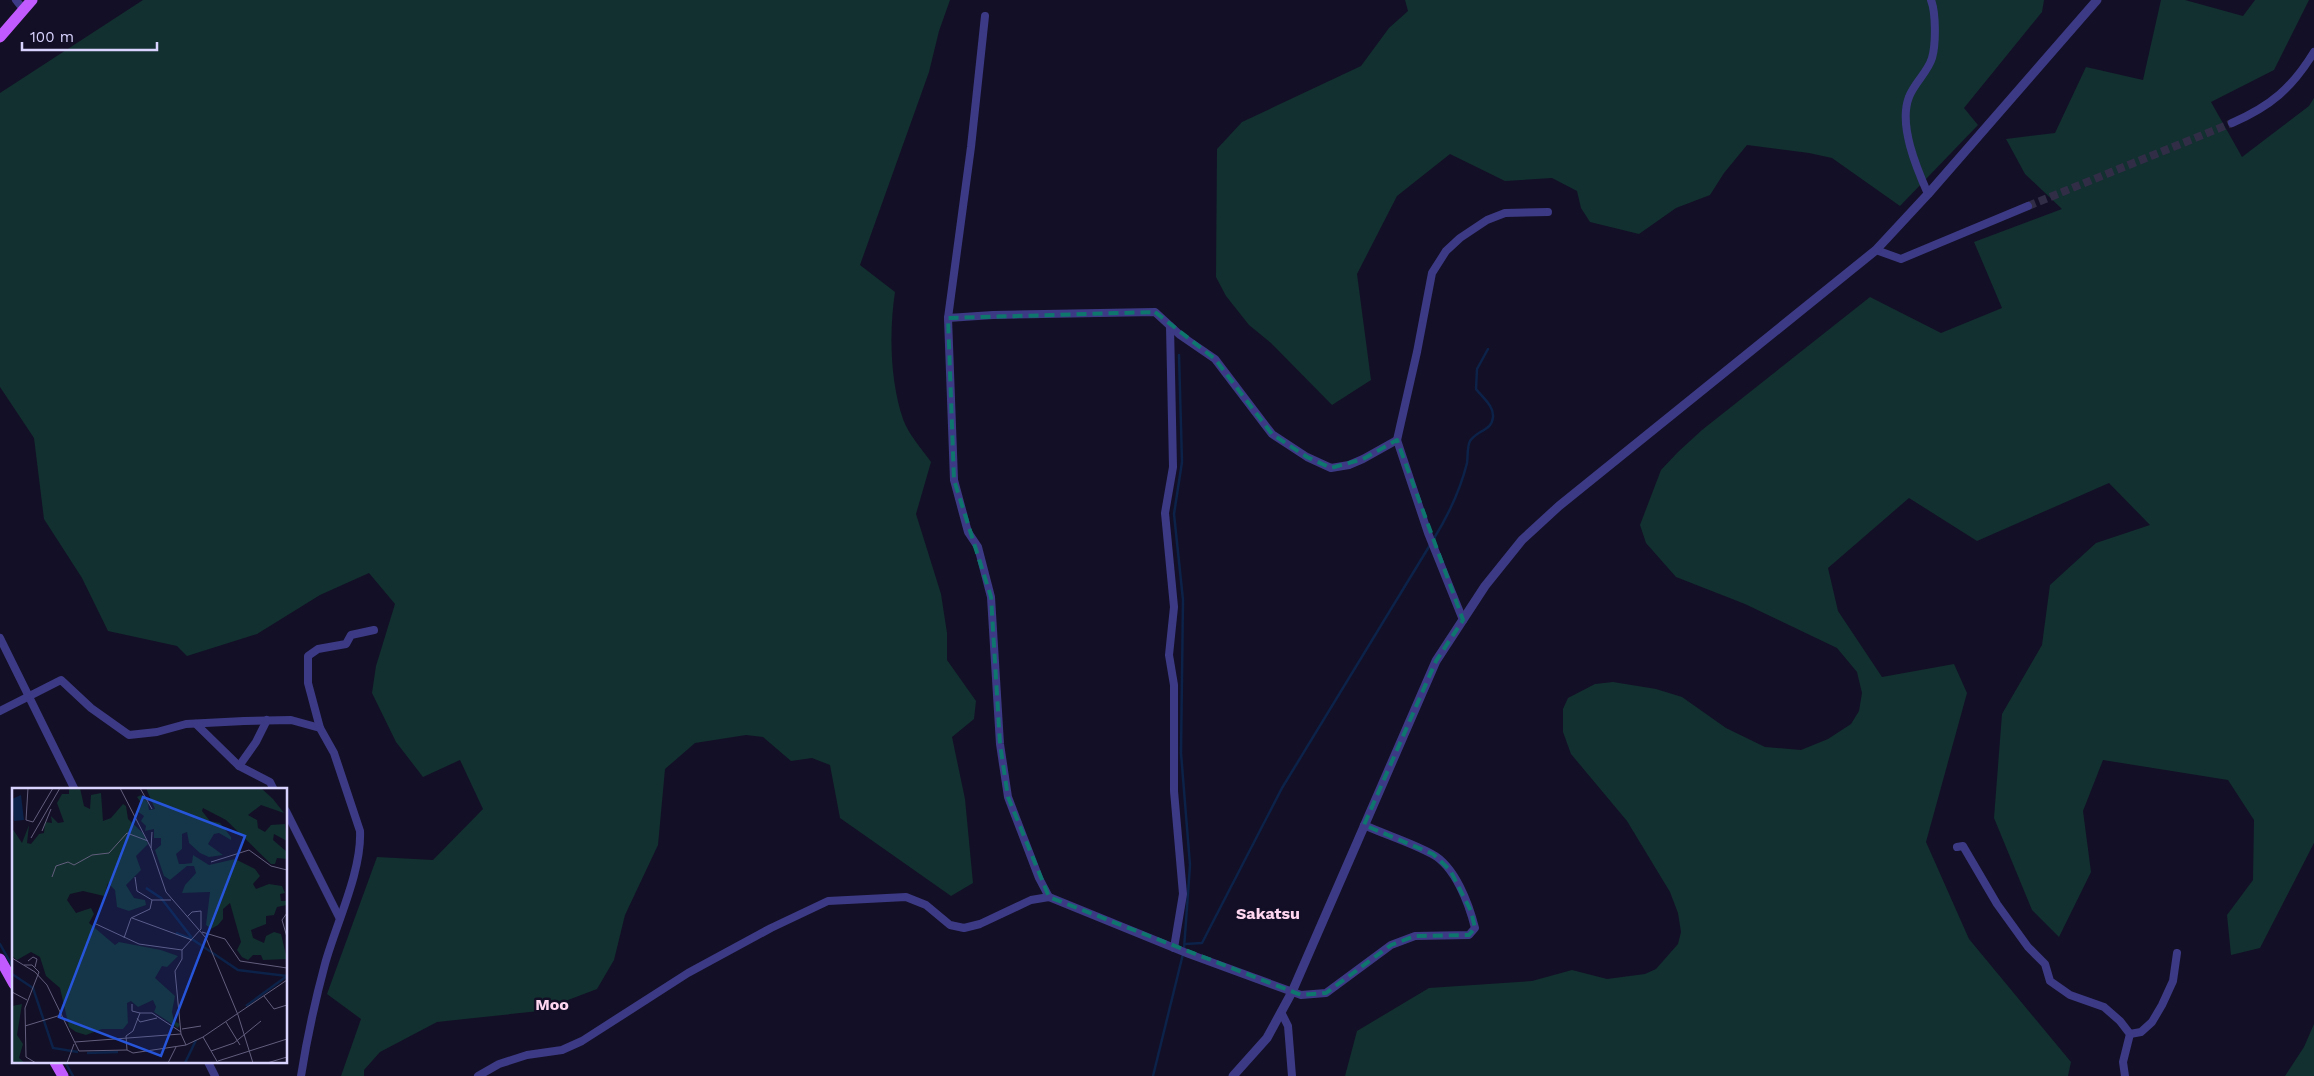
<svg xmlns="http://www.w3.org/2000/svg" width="2314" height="1076" font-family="'Work Sans',sans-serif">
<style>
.green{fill:#12302f}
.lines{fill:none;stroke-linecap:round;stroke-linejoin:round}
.stream{stroke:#0c2248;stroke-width:2.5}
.minor-tunnel{stroke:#312d47;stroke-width:8;stroke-dasharray:8 4;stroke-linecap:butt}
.minor{stroke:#3d3a85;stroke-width:8}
.tertiary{stroke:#3d3a85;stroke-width:9}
.primary{stroke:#c25bff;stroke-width:11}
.marked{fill:none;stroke:#0f766e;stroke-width:4;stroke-dasharray:10 6;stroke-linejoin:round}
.labels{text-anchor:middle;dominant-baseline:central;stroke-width:5;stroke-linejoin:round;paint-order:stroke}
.neighbourhood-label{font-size:16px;font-weight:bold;fill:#ffd6f0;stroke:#130f26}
.inset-river{fill:none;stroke:#0c2248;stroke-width:2.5}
.inset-road{fill:none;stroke:#625e7d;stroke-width:1}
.view{fill:#2655da;fill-opacity:0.15;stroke:#2655da;stroke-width:2.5}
.inset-edge{fill:none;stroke:#d9d4ff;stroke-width:2.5}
</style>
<rect width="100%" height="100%" fill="#130f26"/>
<g class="green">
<path d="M143,0h807l-11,31 -10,41 -69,193 35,27c-6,39 -5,89 8,127 5,15 19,30 28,43l-15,52 25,80 6,39v27l29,41 -2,18 -22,18 13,62 8,84 -22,13 -111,-78 -10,-53 -18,-7 -21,3 -28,-24 -17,-2 -51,8 -30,26 -7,76 -33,70 -11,45 -17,29 -58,22 -102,11 -57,30 -16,18v6h-23l20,-57 -34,-25 50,-137 56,3 50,-51 -23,-49 -37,17 -27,-35 -24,-49 4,-27 19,-62 -26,-31 -49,22 -63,39 -70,22 -10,-10 -69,-15 -26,-53 -38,-59 -10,-81 -34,-51v-294z"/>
<polygon points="1405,0 2044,0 2042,12 1964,108 1978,125 1900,206 1832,158 1809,153 1747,145 1724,173 1710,195 1676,208 1639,234 1590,222 1581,208 1577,191 1552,178 1505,181 1450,154 1397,196 1357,274 1371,380 1332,405 1271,343 1249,325 1226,296 1216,277 1217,149 1242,122 1361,66 1389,28 1408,11"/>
<polygon points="2161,0 2185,0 2243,16 2255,0 2309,0 2274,70 2211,102 2242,157 2309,106 2314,98 2314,843 2260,948 2231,955 2227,915 2253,880 2254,820 2228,780 2103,760 2083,811 2091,872 2059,937 2032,910 1994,818 2002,714 2042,645 2050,585 2096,543 2150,525 2109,483 1977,541 1909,498 1828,568 1838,611 1882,677 1954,664 1967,693 1926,842 1969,939 2071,1062 2068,1076 1345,1076 1357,1031 1429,988 1532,981 1572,970 1607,979 1645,974 1656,969 1678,944 1681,932 1678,913 1670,892 1627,821 1571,754 1563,732 1563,709 1568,698 1595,684 1613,682 1656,689 1682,697 1726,728 1765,747 1801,750 1828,739 1851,724 1859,711 1862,693 1857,672 1837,648 1745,604 1676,577 1646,543 1640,525 1661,470 1678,452 1702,430 1870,297 1941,333 2002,308 1974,242 2062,209 2025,174 2006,139 2055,133 2086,67 2143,80"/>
<polygon points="2314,1024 2314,1076 2285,1076 2304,1047"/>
</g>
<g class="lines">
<g class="stream">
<polyline points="1179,355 1182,462 1174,514 1183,600 1181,753 1190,865 1184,949"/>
<path d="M1433,540c15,-24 27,-49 34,-77 1,-7 0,-16 3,-22 7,-11 22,-10 23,-24 1,-11 -10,-19 -17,-28l1,-20 11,-20"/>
<polyline points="0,944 14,969"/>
<polyline points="1185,944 1202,943 1282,788 1430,545"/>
<polyline points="65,1062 73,1076"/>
<polyline points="1153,1076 1183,954"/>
</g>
<polyline class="minor-tunnel" points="2028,206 2232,123"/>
<g class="minor">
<polyline points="16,0 24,10"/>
<polyline points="985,16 971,147 948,318 954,480 968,532 978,547 991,597 1000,744 1008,797 1039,878 1049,897"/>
<path d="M2232,123c39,-17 60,-35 82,-71"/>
<path d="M1928,194c-11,-25 -30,-69 -19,-97 5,-14 19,-25 23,-39 4,-14 4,-45 -1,-58"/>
<polyline points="1876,250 1901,259 2028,206"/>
<polyline points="948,318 993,315 1155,312 1180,335 1215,359 1272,434 1307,457 1331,468 1349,465 1363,459 1397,440"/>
<polyline points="1170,326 1173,467 1165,513 1174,607 1169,655 1174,685 1174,791 1183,894 1174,948"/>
<polyline points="1463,620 1428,533 1397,440 1417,352 1432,273 1446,251 1460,238 1487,220 1505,213 1548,212"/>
<polyline points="0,638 75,790"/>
<path d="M0,711l61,-31 30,28 38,27 28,-3 29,-8 58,-3 47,-1 29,8 14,25 26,78c2,40 -24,93 -35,133 -10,37 -18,74 -24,112"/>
<polyline points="267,720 256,742 239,766 270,782 274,790"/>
<polyline points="196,724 239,766"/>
<polyline points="320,728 308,683 308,656 318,649 346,644 351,635 374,630"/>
<polyline points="286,811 339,917"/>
<polyline points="1957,847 1963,846 1997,904 2028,947 2045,964 2050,981 2070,995 2104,1007 2120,1021 2130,1034 2123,1062 2125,1076"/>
<polyline points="1281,1012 1288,1026 1292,1076"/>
<polyline points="2130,1034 2141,1032 2152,1022 2162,1005 2173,981 2177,953"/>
<polyline points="208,1062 215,1076"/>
<path d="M478,1076l21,-12 28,-9 35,-5 20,-9 106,-68 83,-45 57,-27 78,-4 20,8 24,20 14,3 16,-4 51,-24 18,-3 140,57 112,41 25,-2 65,-48 24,-9 54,-1 6,-7c-6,-24 -20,-62 -43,-74 -22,-12 -46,-19 -68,-29"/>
</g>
<polyline class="tertiary" points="1233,1076 1267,1038 1292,992 1436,661 1485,586 1522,540 1559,506 1876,250 1928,194 2097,0"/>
<g class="primary">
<polyline points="0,37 32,0"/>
<polyline points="0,959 14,984"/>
<polyline points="55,1062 63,1076"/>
</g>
</g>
<path class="marked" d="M1155,312l60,47 57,75 35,23 24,11 32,-9 34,-19 66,180 -27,41 -72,164 69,29 17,16 21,41 4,17 -6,7 -54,1 -24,9 -65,48 -25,2 -252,-98 -41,-100 -8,-53 -9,-147 -37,-117 -6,-162z"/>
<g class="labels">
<g class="neighbourhood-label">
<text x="1268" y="913">Sakatsu</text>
<text x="552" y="1004">Moo</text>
</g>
</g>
<g transform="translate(12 788)">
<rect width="275" height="275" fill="#130f26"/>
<path d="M57,0h11l4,18 6,3 1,-14 10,-2 2,28 8,-3 12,-14 3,2 2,13 15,14 5,11 -12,12 5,14 -15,15 8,13 11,2 1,5 -17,6 -12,-4 -2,-17 -7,-7 -4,13 -21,-5 -13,3 -3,6 9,13 15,-5 3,6 -5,9 26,22 4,-3 42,8 17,6 -11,11 -5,-1 -7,12 20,18 -3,16 2,9 6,3 -2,4 -24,-16 2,-5 -3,-7 -15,7 -7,-6 -4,2 1,20 -5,6h-21l-16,6 -10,-3 -7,-5 -9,-39 -14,-12 -6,-19 -9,-5 -14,8 -5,-4v-128l10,15 7,-18 -2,18 4,1 8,-10 5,-1 1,-11 7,1 -1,-7 7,7 6,-1 -7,-19 5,-9h7zM134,0h115l12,11 11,14 -23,-8 -13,10 9,5 1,8 7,4 6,-7 14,-1 2,17 -13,-7 -1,6 14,12v7l-10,-1 -2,6h-4l-45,-44 -23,-12 -1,3 8,10 10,2 11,14v3l-12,-7 -5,1 -6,10 15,11 -14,2 -9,-4 -11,-10 -2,-11 -5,2v15l-6,5 3,10h5l8,-1 1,-8 16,10 26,-6 20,10 5,7 -7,8 3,5 13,-5 13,2 3,7 -5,1 1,7h6v4l-10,2 -3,8 -8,1v8l-15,6 2,8 11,5 2,-7 8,-4 7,2 6,25 -24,1 -2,-5h-8l-5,5 -6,-3 -5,-7 4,-8 -11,-39 -7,6v10l-5,6 -7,4 -5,-4 4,-33 -28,1 3,-8 11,-12 -2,-7h-7l-17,14 -6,-4 -9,-26 6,-5v-7h-7v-9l-9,2 1,-5 -5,-5 3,-5 -7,-5 5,-7 -5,-7 4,-2 7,8 1,7 6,-1zM10,216l-5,31 6,9 -4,14 6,5h-13v-57z" fill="#12302f"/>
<path d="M9,7l3,25 -10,1 -2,-22z" fill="#0c2248"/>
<path class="inset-river" d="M134,100l15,10 31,40M164,145l16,6 46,31 49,6M0,186l21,14 20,60 25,4M234,218l41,-30M75,265l31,-1M173,275l11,-23"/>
<path class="inset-road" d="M16,0l-2,32 7,2 20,-34M108,0l31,60 15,44 40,46 32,77 15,48M128,0l12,21M30,43l9,-22M19,50l29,-50M139,60l1,-16M199,74l38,-12 22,16 16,4M40,89l4,-11 12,-4 6,3 18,-10 17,-2 18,-20 21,8M123,89l2,14 15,9h19M275,125l-5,7 5,17M120,130l60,22M84,136l43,20 43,6M190,144l23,7 15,22 47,7M112,150l7,-20 19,-9 2,-9M0,170l23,14 12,13 32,66 48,-1 6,3 53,-8 17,-8 84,-57M16,173l5,-4 4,2 -2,8M12,177h8l7,7 -14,36 1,49 10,6M0,204l15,8M252,208l10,13 13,-4M120,216v7l8,2M125,230l3,4 17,-4M214,234l14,23M13,238l36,-11M170,241l19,-3M191,249l15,26M63,254l106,-8M174,257l-5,-11 -6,-63 7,-12v-9l19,-21v-18l-9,1 -5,5M115,262l-1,-14 7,-5 7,-18h12l29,19M199,263l23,-8 27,-22M206,273l69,-22M55,275l7,-19M156,275l8,-16M255,275l20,-6"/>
<path class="view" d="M131,9l102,39 -84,220 -102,-39z"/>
<rect width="275" height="275" class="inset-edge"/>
</g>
<path d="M22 42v8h135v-8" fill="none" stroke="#d9d4ff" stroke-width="2.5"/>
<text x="30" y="42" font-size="15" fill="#d9d4ff" stroke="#130f26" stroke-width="4" paint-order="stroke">100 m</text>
</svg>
